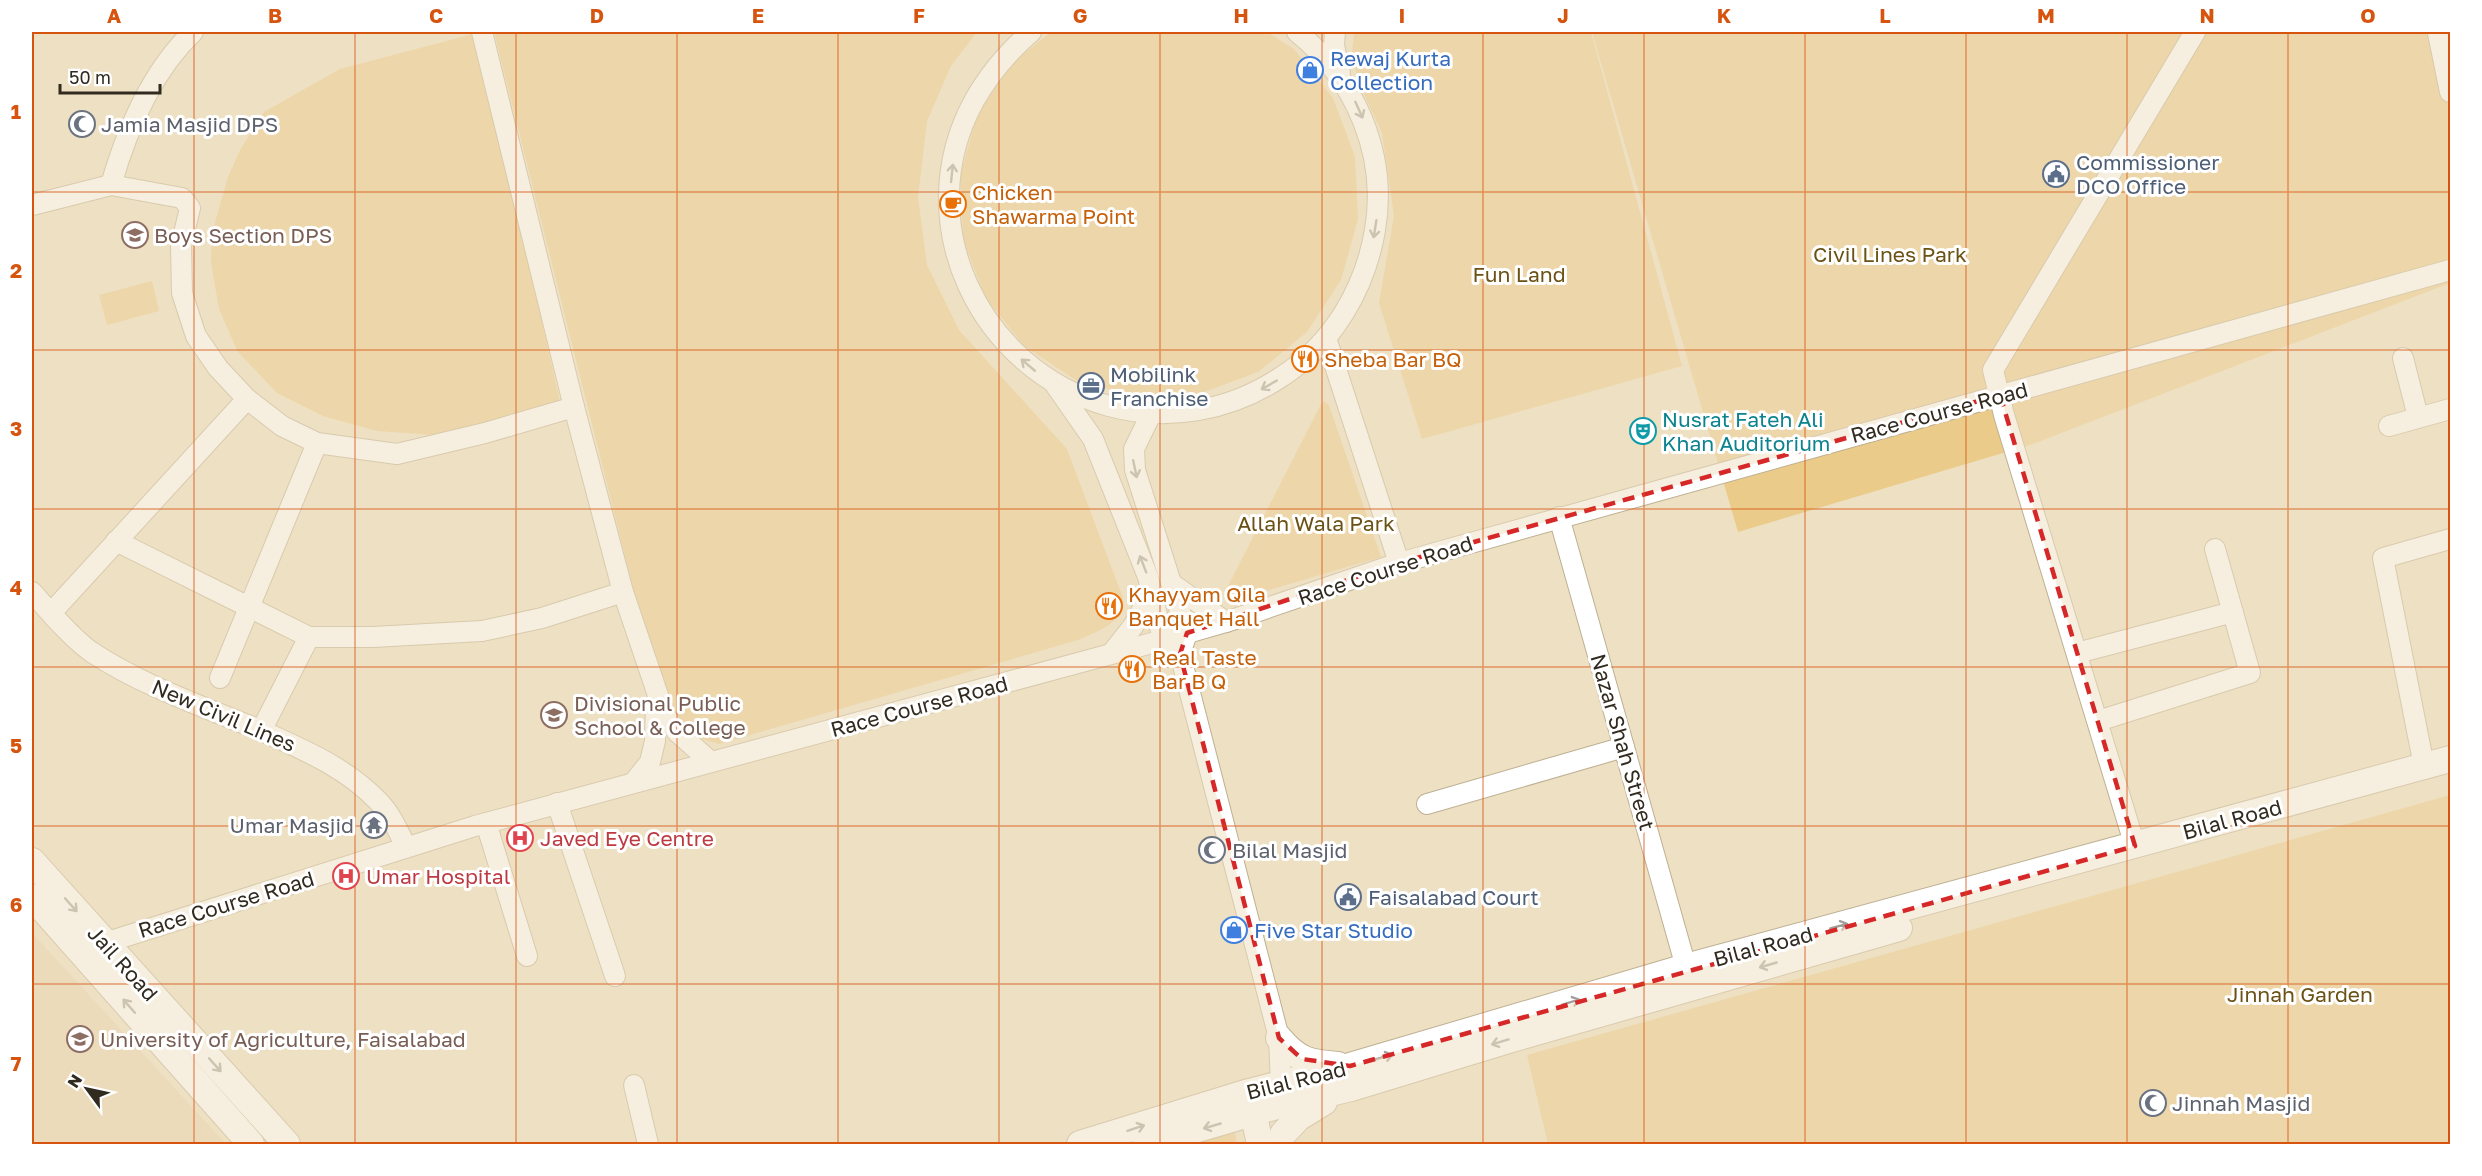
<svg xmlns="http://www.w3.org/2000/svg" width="2482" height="1176" font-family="'Golos Text',sans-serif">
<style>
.built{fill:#e8d6b1}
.green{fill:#eacb89}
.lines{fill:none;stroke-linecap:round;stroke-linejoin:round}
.minor-casing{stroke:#beb093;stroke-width:22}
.major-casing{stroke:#beb093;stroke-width:28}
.minor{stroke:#fff;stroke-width:20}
.major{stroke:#fff;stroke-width:26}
.oneway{stroke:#a29f9a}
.marked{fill:none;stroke:#d62828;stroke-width:4.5;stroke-dasharray:12 8;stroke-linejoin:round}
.grid{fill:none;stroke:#d6540e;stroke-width:1.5;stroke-opacity:0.55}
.labels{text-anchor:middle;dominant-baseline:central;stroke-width:6;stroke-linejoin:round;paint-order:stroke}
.shop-label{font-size:21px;fill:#366cbe;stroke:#fff;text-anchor:start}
.worship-label{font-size:21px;fill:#5b616d;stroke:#fff;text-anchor:start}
.service-label{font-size:21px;fill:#4e5e75;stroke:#fff;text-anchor:start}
.food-label{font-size:21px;fill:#c56008;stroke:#fff;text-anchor:start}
.education-label{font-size:21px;fill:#785e54;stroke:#fff;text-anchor:start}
.park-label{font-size:21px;fill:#6b5214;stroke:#fff}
.street-label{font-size:21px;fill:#302a1f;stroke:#fff}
.culture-label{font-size:21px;fill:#0d838f;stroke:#fff;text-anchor:start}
.health-label{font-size:21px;fill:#be3a42;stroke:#fff;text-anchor:start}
.neatline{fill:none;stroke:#d6540e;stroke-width:2}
.grid-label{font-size:20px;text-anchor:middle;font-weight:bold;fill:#d6540e}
</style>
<rect width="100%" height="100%" fill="#eee0c2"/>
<polygon class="built" points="32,933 226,1144 32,1144"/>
<g class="green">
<path d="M494,32h483l-26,34 -24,55 -9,76 9,68 32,65 108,119 56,149c3,25 -26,33 -45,42l-359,104c-33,-9 -36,-14 -57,-40z"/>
<polygon points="1051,32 1267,32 1294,49 1333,98 1355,157 1358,219 1341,280 1307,332 1258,372 1199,394 1137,397 1076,380 1024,346 985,297 963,239 960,176 977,115 1012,63"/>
<polygon points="1354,32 1591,32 1682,366 1422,439 1379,303 1394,216 1382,133 1358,81 1352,53"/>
<polygon points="1592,32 2450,32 2450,283 2033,444 1738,532"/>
<polygon points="477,33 560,402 434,435 377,431 323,416 277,393 238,352 219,309 211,262 212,233 228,177 240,150 264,112 340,69"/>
<polygon points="152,281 159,311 107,325 99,295"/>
<polygon points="1324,401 1329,405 1381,557 1229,602 1224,594 1320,406"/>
<polygon points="2450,795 2450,1144 1548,1144 1527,1055"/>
<polygon points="1234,1129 1237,1144 1210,1144 1199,1140"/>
</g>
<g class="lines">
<defs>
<g id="minor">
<polyline points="482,32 574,407 623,592 665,716 677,732 711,762"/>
<path d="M1031,32c-23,20 -42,42 -57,69 -66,121 5,269 135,305 59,16 121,5 172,-29 52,-33 84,-88 94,-147 13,-76 -20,-151 -78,-198"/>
<polyline points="1335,32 1334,45 1340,73"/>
<polyline points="2438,33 2450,92"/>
<path d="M111,185c16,-56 40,-113 82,-153"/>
<polyline points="32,205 111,185 182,198 190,208 181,246 182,293 196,336 218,368 247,399 282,426 317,443 397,454 485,433 574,407"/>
<polyline points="1326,338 1399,563"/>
<polyline points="2403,358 2418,417"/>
<polyline points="1056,386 1093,439 1148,577 1163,640 1173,649"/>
<polyline points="1151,414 1134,449 1135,470 1187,633 1180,654 1279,1038 1281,1084"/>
<polyline points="2389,426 2450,409"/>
<polyline points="1559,517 1686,967"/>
<polyline points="116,541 309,637"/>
<polyline points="1172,584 1226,622"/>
<path d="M32,592c16,18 41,48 61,61 52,34 112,54 169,78 42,19 83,36 116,70 13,13 20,30 28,46"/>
<polyline points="51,613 247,399"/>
<polyline points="1112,653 1134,625 1152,591"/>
<polyline points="2077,653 2233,612"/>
<polyline points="220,678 317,443"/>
<polyline points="2098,721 2250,673 2215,549"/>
<polyline points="261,731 309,637 373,637 482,631 542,618 623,592"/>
<polyline points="2424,766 2383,558 2450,539"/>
<polyline points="634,782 650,762 655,741 656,703"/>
<polyline points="557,803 615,976"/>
<polyline points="1427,804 1624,747"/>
<polyline points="486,823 527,956"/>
<polyline points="2135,846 2004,415 1993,370 2195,32"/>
<polyline points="95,946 475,826 1163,640 1226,622 1399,563 2450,270"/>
<polyline points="634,1085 648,1144"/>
</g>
<g id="major">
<polyline points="32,861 287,1144"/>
<polyline points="32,897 251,1144"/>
<path d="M1279,1038c19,23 31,25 59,27"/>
<polyline points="1250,1098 1260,1144"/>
<polyline points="1283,1134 1298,1118 1324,1102"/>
<polyline points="1080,1144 1249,1092 1350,1066 1686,967 2450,759"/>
<polyline points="1146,1144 1280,1105 1351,1088 1505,1041 1899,928"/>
</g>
</defs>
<use href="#minor" class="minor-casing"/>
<use href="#major" class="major-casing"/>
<use href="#minor" class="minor"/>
<use href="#major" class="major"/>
</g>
<defs><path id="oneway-shaft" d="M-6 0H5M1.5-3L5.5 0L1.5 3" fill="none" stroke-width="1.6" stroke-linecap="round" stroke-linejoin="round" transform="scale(1.5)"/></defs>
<g class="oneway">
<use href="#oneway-shaft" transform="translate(1359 110) rotate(66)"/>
<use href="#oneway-shaft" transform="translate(952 173) rotate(-84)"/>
<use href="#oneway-shaft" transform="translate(1375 229) rotate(99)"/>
<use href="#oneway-shaft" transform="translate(1028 365) rotate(-140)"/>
<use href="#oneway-shaft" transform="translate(1269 385) rotate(150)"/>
<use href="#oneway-shaft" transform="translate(1135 469) rotate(78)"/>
<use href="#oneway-shaft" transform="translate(1143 564) rotate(-111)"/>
<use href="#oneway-shaft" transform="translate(71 905) rotate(48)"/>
<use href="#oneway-shaft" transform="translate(1839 926) rotate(-15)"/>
<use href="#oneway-shaft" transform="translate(1768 965) rotate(164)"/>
<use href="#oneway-shaft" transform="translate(1571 1002) rotate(-17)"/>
<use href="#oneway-shaft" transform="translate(129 1006) rotate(-131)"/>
<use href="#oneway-shaft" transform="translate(1500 1042) rotate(163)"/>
<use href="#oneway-shaft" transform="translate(1384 1057) rotate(-16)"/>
<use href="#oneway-shaft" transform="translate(215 1065) rotate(48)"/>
<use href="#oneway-shaft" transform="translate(1212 1126) rotate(164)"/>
<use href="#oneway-shaft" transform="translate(1136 1128) rotate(-18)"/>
</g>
<path d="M0 0H2482V1176H0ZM2000,395l135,451 -785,220 -48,-7 -23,-21 -99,-384 7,-21 212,-70z" fill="#eee0c2" fill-opacity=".55" fill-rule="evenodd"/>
<path class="marked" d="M2000,395l135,451 -785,220 -48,-7 -23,-21 -99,-384 7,-21 212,-70z"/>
<path class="grid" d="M194,32v1112M355,32v1112M516,32v1112M677,32v1112M838,32v1112M999,32v1112M1160,32v1112M1322,32v1112M1483,32v1112M1644,32v1112M1805,32v1112M1966,32v1112M2127,32v1112M2288,32v1112M32,192h2418M32,350h2418M32,509h2418M32,667h2418M32,826h2418M32,984h2418"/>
<defs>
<symbol id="shop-ring" viewBox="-11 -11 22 22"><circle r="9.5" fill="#fff" stroke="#3f7fe0" stroke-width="1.5"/><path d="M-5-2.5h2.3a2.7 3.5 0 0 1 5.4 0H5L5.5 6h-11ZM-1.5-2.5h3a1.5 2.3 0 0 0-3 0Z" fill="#3f7fe0"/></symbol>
<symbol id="mosque-ring" viewBox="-11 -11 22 22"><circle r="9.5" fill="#fff" stroke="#6b7280" stroke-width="1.5"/><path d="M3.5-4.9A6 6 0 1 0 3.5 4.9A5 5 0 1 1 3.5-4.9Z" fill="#6b7280"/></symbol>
<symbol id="civic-ring" viewBox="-11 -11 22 22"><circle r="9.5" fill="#fff" stroke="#5c6f8a" stroke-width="1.5"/><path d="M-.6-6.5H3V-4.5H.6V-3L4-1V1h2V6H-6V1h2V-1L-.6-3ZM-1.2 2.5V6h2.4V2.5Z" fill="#5c6f8a"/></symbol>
<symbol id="cafe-ring" viewBox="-11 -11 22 22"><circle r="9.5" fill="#fff" stroke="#e8710a" stroke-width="1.5"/><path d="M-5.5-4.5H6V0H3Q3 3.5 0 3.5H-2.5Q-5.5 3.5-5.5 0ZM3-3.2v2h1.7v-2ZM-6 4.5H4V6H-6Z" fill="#e8710a"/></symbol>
<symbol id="school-ring" viewBox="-11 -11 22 22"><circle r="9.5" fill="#fff" stroke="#8d6e63" stroke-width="1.5"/><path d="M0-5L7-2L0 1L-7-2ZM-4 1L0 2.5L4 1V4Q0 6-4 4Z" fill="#8d6e63"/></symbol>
<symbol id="restaurant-ring" viewBox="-11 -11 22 22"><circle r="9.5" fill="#fff" stroke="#e8710a" stroke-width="1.5"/><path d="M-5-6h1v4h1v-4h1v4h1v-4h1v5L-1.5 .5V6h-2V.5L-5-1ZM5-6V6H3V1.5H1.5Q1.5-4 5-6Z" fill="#e8710a"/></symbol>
<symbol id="office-ring" viewBox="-11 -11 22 22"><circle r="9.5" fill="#fff" stroke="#5c6f8a" stroke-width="1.5"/><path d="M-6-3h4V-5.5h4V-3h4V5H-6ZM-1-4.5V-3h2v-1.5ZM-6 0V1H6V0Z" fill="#5c6f8a"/></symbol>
<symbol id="theatre-ring" viewBox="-11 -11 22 22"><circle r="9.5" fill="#fff" stroke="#0f9aa8" stroke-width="1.5"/><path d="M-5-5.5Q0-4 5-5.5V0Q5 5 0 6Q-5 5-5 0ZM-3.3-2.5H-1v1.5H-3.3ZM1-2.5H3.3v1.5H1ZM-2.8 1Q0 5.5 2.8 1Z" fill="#0f9aa8"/></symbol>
<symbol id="temple-ring" viewBox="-11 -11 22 22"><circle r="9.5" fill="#fff" stroke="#6b7280" stroke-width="1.5"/><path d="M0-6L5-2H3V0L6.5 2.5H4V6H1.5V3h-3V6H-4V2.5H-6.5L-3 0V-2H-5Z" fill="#6b7280"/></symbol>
<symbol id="hospital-ring" viewBox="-11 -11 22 22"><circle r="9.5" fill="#fff" stroke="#e0444e" stroke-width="1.5"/><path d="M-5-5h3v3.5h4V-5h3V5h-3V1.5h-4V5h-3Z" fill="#e0444e"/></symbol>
<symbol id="university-ring" viewBox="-11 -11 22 22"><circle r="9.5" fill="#fff" stroke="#8d6e63" stroke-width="1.5"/><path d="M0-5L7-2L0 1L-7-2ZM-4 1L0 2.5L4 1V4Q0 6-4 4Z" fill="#8d6e63"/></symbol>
</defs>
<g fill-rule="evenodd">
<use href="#shop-ring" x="1295" y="55" width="30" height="30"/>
<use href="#mosque-ring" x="67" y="109" width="30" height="30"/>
<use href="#civic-ring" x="2041" y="159" width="30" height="30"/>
<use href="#cafe-ring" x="938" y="189" width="30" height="30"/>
<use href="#school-ring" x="120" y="220" width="30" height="30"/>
<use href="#restaurant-ring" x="1290" y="344" width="30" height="30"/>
<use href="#office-ring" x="1076" y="371" width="30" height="30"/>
<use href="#theatre-ring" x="1628" y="416" width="30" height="30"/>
<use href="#restaurant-ring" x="1094" y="591" width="30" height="30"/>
<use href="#restaurant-ring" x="1117" y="654" width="30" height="30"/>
<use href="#school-ring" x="539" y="700" width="30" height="30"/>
<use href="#temple-ring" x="359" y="810" width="30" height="30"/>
<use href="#hospital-ring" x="505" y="823" width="30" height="30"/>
<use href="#mosque-ring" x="1197" y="835" width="30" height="30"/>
<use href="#hospital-ring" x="331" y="861" width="30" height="30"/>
<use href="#civic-ring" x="1333" y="882" width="30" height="30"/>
<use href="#shop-ring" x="1219" y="915" width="30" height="30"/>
<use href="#university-ring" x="65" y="1024" width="30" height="30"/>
<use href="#mosque-ring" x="2138" y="1088" width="30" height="30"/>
</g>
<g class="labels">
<g class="shop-label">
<text x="1330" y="58">Rewaj Kurta<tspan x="1330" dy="24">Collection</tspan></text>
<text x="1254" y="930">Five Star Studio</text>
</g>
<g class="worship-label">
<text x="101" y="124">Jamia Masjid DPS</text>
<text x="354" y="825" text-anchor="end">Umar Masjid</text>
<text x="1232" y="850">Bilal Masjid</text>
<text x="2172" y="1103">Jinnah Masjid</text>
</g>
<g class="service-label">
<text x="2076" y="162">Commissioner<tspan x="2076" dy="24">DCO Office</tspan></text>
<text x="1110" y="374">Mobilink<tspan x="1110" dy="24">Franchise</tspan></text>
<text x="1368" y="897">Faisalabad Court</text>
</g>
<g class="food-label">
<text x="972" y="192">Chicken<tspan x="972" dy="24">Shawarma Point</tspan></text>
<text x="1324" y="359">Sheba Bar BQ</text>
<text x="1128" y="594">Khayyam Qila<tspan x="1128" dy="24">Banquet Hall</tspan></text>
<text x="1152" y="657">Real Taste<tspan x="1152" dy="24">Bar B Q</tspan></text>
</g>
<g class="education-label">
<text x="154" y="235">Boys Section DPS</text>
<text x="574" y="703">Divisional Public<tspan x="574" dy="24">School &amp; College</tspan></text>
<text x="100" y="1039">University of Agriculture, Faisalabad</text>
</g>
<g class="park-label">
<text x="1890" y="254">Civil Lines Park</text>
<text x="1519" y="274">Fun Land</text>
<text x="1316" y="523">Allah Wala Park</text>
<text x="2300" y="994">Jinnah Garden</text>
</g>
<g class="street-label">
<text transform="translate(1939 412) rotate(-15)">Race Course Road</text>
<text transform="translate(1385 570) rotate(-18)">Race Course Road</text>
<text transform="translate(919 706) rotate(-15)">Race Course Road</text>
<text transform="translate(224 715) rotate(23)">New Civil Lines</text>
<text transform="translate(1623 742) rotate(74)">Nazar Shah Street</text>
<text transform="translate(2232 819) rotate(-15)">Bilal Road</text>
<text transform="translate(226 904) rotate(-17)">Race Course Road</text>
<text transform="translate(1763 946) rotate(-15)">Bilal Road</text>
<text transform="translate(123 963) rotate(48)">Jail Road</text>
<text transform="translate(1296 1080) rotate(-14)">Bilal Road</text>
</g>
<g class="culture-label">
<text x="1662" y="419">Nusrat Fateh Ali<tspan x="1662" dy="24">Khan Auditorium</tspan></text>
</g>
<g class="health-label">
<text x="540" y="838">Javed Eye Centre</text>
<text x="366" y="876">Umar Hospital</text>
</g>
</g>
<rect width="2482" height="1176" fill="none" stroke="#ffffff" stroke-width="66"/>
<g transform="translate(87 1089) rotate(303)" stroke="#ffffff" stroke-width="4.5" paint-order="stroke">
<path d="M0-4.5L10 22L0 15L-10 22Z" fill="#302a1f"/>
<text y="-9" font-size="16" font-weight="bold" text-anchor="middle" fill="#302a1f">N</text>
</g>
<path d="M60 84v9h100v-9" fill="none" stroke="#302a1f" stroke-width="3"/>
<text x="69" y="84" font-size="18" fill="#302a1f" stroke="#ffffff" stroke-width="4.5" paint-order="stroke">50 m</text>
<rect x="33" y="33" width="2416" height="1110" class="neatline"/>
<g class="grid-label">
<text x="114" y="23">A</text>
<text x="275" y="23">B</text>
<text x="436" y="23">C</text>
<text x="597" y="23">D</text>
<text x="758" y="23">E</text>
<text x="919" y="23">F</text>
<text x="1080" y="23">G</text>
<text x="1241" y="23">H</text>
<text x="1402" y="23">I</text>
<text x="1563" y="23">J</text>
<text x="1724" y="23">K</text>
<text x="1885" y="23">L</text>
<text x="2046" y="23">M</text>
<text x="2207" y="23">N</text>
<text x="2368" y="23">O</text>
<text x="16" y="119">1</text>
<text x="16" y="278">2</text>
<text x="16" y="436">3</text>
<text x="16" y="595">4</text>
<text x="16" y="753">5</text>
<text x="16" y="912">6</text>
<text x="16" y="1071">7</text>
</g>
</svg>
